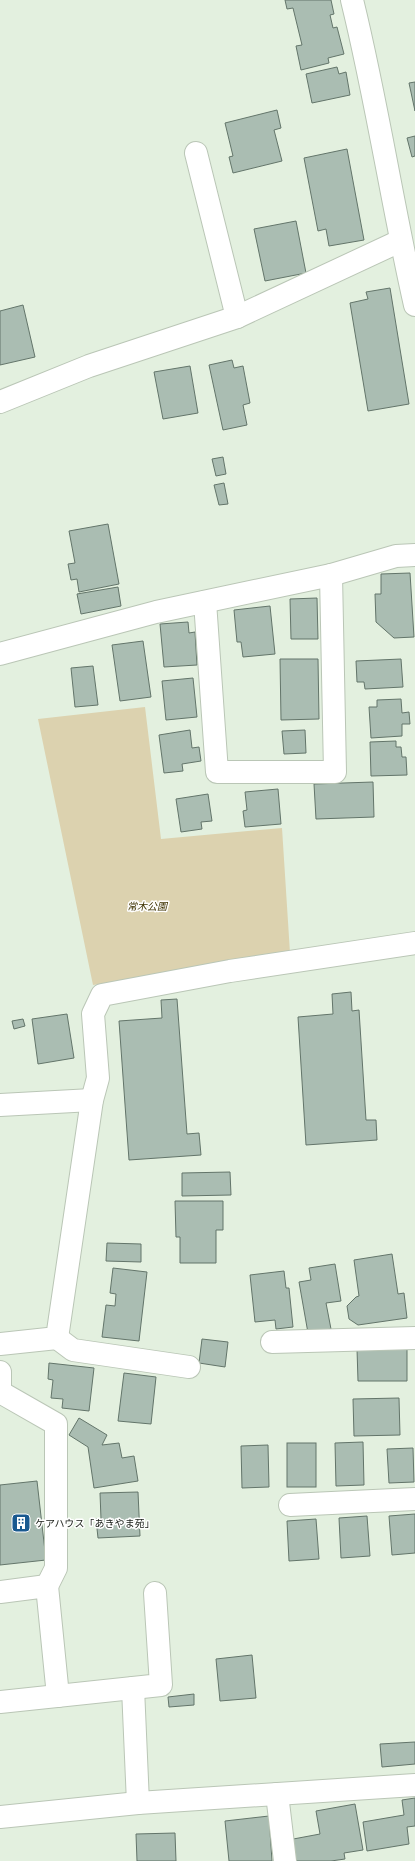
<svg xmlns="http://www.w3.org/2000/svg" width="415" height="1861" font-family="'Playfair Display','Noto Sans JP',serif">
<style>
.green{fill:#dcd2af}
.building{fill:#aabdb2;stroke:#63756a}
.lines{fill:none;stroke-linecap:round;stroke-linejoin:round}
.minor-casing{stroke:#bac6b6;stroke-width:24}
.minor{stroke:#fff;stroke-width:22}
.labels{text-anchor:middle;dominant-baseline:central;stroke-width:3;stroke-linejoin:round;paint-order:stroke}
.park-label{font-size:10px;font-style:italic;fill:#3f3302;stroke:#fff}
.poi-label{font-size:10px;fill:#161b15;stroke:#fff;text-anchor:start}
</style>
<rect width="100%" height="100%" fill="#e3f0df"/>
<polygon class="green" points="145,707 161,839 282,828 290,953 93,985 38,719"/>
<g class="building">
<polygon points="285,0 331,0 334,14 330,15 333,28 337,27 344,54 328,58 329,63 301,70 296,46 302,45 293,8 287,9"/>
<polygon points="337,67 339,74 346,72 350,95 312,103 306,74"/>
<polygon points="415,82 415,111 409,83"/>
<polygon points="277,110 281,128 274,130 282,161 233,173 229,157 233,156 225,123"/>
<polygon points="415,136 415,156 412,157 407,138"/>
<polygon points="347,149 364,240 329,246 326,229 318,231 304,158"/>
<polygon points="296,221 306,273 265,281 254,229"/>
<polygon points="390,288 409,404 368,411 350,303 368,299 366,292"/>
<polygon points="23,305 35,357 0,365 0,311"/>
<polygon points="232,360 234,368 243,366 250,403 243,405 247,425 223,430 209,365"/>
<polygon points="190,366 198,413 163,419 154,372"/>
<polygon points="223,457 226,474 216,476 212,459"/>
<polygon points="224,483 228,504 219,505 214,485"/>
<polygon points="108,524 119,584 79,592 77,579 71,580 68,564 75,563 69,531"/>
<polygon points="410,573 414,637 394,638 376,622 375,594 381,594 381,574"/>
<polygon points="118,587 121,606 81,614 77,594"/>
<polygon points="317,598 318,639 291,639 290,599"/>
<polygon points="270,606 275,654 243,657 241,642 237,642 234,610"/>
<polygon points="188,622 189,633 195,632 197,665 164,667 160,624"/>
<polygon points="143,641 151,697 120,701 112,645"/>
<polygon points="280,659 318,659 319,719 281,720"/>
<polygon points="401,659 403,687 365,689 364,682 357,682 356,661"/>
<polygon points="93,666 98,705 75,707 71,668"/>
<polygon points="193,678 197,717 166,720 162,681"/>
<polygon points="401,699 402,713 409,712 410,724 402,724 402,736 371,738 369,707 377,707 377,700"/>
<polygon points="190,730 192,748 199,747 201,761 182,764 183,771 164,773 159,735"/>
<polygon points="305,730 306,753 284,754 282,731"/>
<polygon points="396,741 396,747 401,747 402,757 406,757 407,775 371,776 370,742"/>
<polygon points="373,782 374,817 316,819 314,784"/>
<polygon points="278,789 281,824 245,827 243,811 247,810 245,792"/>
<polygon points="208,794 212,821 201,822 202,829 181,832 176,799"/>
<polygon points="351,992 352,1011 359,1010 366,1120 376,1120 377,1140 306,1145 298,1017 333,1014 332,994"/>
<polygon points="177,999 187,1134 199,1133 201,1155 129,1160 119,1021 162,1018 161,1000"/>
<polygon points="67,1014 74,1058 38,1064 32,1019"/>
<polygon points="23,1019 25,1026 14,1029 12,1021"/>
<polygon points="230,1172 231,1195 182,1196 182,1173"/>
<polygon points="175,1201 223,1201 223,1230 216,1230 216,1263 180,1263 180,1237 176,1237"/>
<polygon points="107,1243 141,1244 141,1262 106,1261"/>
<polygon points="392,1254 398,1294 404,1293 407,1318 358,1325 349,1319 347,1306 356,1297 359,1296 354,1260"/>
<polygon points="335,1264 341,1301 326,1303 331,1329 308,1333 299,1282 311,1280 309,1268"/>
<polygon points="113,1268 147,1272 139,1341 102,1337 106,1305 115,1306 116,1294 110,1293"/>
<polygon points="284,1271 286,1288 289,1288 293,1327 276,1329 275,1320 255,1322 250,1275"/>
<polygon points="202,1339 228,1342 225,1367 199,1363"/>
<polygon points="407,1348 407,1381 358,1381 357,1349"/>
<polygon points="49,1363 94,1368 89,1411 62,1408 63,1399 51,1398 53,1380 48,1379"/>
<polygon points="124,1373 156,1377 151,1424 118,1421"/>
<polygon points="399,1398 400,1435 354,1436 353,1399"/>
<polygon points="79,1418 107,1435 102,1445 119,1443 122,1458 134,1456 138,1481 94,1488 88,1447 69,1435"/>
<polygon points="363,1442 364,1485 336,1486 335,1443"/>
<rect x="287" y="1443" width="29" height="44"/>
<polygon points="268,1445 269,1487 242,1488 241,1446"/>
<polygon points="413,1448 414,1482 389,1483 387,1449"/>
<polygon points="37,1481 46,1560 0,1565 0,1485"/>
<polygon points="138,1492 140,1536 98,1538 96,1519 101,1519 100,1493"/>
<polygon points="415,1514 415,1553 392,1555 389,1516"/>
<polygon points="367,1516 370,1556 341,1558 339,1518"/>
<polygon points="316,1519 319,1559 289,1561 287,1521"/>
<polygon points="252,1655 256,1698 220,1701 216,1659"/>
<polygon points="194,1694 194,1705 169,1707 168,1697"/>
<polygon points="415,1742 415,1764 382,1767 380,1744"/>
<polygon points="415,1798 415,1826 407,1827 409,1844 367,1851 363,1822 404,1815 402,1800"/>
<polygon points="355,1804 363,1850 344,1853 345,1859 331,1861 291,1861 288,1840 320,1834 316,1811"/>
<polygon points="269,1816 272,1861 229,1861 225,1821"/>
<polygon points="175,1833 176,1861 137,1861 136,1834"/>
</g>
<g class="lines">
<defs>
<g id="minor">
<path d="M352,0c25,101 40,204 63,305"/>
<polyline points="196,153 237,317"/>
<polyline points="0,402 89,366 237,317 400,241"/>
<polyline points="205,602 217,772 335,772 331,575"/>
<polyline points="0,654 156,612 331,575 396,556 415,555"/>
<polyline points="0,1105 92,1100"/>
<polyline points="57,1338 73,1350 189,1367"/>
<polyline points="272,1342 415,1338"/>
<polyline points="0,1344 57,1338 92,1100 98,1078 93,1014 102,995 230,971 415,943"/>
<polyline points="0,1372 0,1392 56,1424 56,1568 47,1586"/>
<polyline points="290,1505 415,1499"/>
<polyline points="0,1592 47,1586 58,1696"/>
<polyline points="133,1688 138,1803"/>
<polyline points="0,1702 161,1685 155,1593"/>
<polyline points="277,1794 285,1861"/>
<polyline points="0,1817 138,1803 415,1785"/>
</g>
</defs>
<use href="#minor" class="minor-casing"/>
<use href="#minor" class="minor"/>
</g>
<defs>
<symbol id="building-square" viewBox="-11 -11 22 22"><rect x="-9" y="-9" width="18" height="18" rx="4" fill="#19598f" stroke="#fff"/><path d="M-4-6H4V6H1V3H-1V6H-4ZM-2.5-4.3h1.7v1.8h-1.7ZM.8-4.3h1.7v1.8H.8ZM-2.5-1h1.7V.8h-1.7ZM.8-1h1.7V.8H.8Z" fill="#fff"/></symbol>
</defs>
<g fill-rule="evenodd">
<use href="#building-square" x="10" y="1512" width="22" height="22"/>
</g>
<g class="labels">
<g class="park-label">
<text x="147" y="906">常木公園</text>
</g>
<g class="poi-label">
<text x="35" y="1523">ケアハウス「あきやま苑」</text>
</g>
</g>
</svg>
